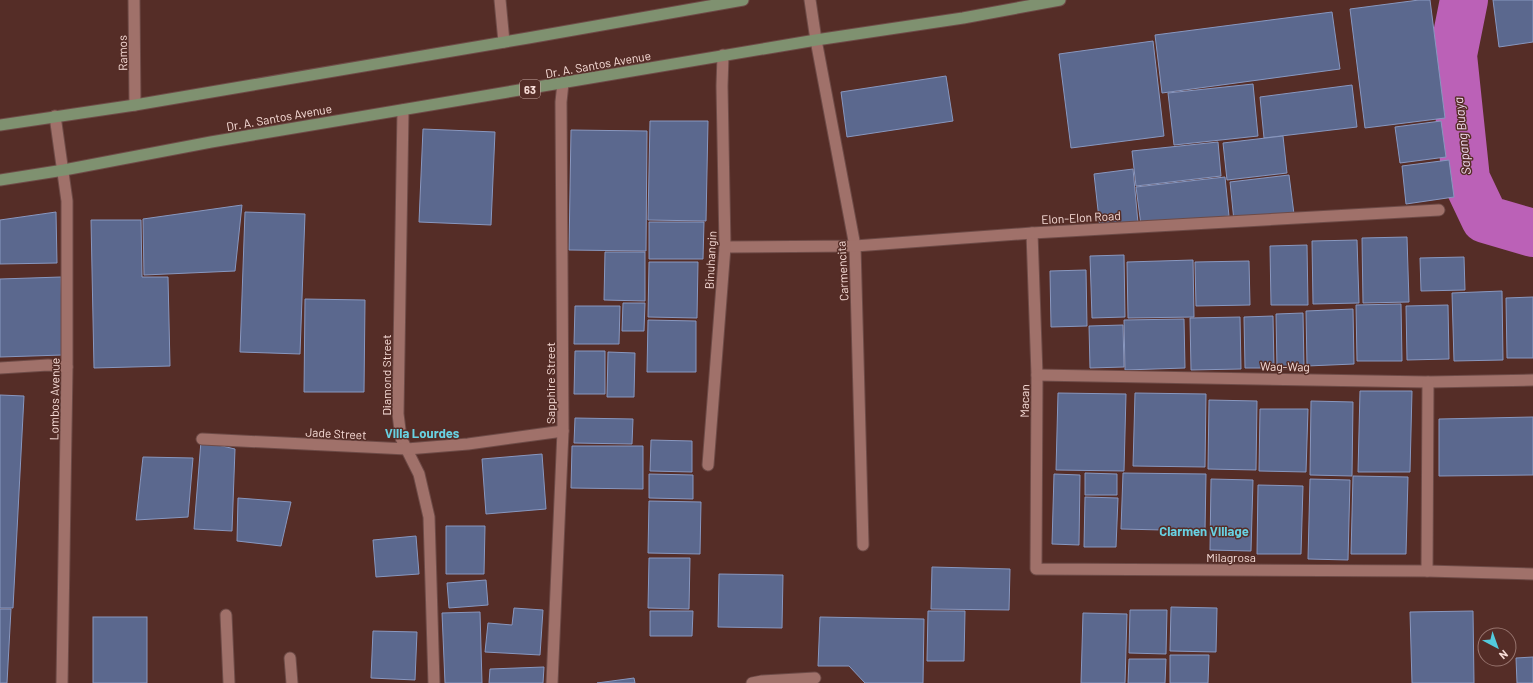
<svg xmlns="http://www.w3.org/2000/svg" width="1533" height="683" font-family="Barlow,sans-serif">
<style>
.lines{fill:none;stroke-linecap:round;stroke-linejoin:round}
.river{stroke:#bb61b7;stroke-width:48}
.building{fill:#5b688e;stroke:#8897bf}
.service-casing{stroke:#6e4b47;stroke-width:13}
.minor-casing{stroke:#6e4b47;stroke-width:13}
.primary-casing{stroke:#6e4b47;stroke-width:13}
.service{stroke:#a0716a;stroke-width:11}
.minor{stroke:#a0716a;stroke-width:11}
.primary{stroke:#7f9170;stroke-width:11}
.labels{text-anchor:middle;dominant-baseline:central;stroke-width:3;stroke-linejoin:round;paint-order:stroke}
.shield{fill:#552d27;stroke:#c6a8a2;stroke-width:1}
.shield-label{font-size:11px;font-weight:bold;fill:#f7dcd7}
.street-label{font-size:12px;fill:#f7dcd7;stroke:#552d27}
.water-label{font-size:13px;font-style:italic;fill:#f2dbf0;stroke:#552d27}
.neighbourhood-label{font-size:13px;font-weight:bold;fill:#68d1e2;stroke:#552d27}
</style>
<rect width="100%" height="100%" fill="#552d27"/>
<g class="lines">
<polyline class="river" points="1464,0 1453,55 1466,179 1485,219 1533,233"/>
</g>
<g class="building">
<polygon points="1419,0 1430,0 1445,118 1365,128 1350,9"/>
<polygon points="1493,0 1533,0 1533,42 1499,47"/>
<polygon points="1332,12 1340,69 1162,93 1155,35"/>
<polygon points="1153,41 1164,136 1071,148 1059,54"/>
<polygon points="946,76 953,121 847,137 841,92"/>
<polygon points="1253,84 1258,136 1174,145 1168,93"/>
<polygon points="1352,85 1357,127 1264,138 1260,97"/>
<polygon points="650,121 708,121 706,221 648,220"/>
<polygon points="1441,121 1446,157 1400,163 1395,127"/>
<polygon points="423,129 495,132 491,225 419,222"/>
<polygon points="571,130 647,131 646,251 569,250"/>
<polygon points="1283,136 1287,173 1227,180 1223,143"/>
<polygon points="1218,142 1221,176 1136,186 1132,151"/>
<polygon points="1449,160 1454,197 1406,204 1402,166"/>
<polygon points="1133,169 1138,223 1100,228 1094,174"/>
<polygon points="1289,175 1294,214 1234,221 1230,182"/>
<polygon points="1225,177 1229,216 1141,225 1136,187"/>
<polygon points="242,205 235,271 144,275 143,219"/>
<polygon points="56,212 57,263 0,264 0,220"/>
<polygon points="245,212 305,214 300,354 240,352"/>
<polygon points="91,220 141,220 142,277 168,277 170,366 94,368"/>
<polygon points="649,222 704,222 703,259 649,259"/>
<polygon points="1407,237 1409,302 1363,303 1362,238"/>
<polygon points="1357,240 1359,303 1313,304 1312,241"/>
<polygon points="1307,245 1308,305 1271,305 1270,246"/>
<polygon points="605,252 645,252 645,301 604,300"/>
<polygon points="1124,255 1125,317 1092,318 1090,256"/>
<polygon points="1464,257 1465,290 1421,291 1420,258"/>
<polygon points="1193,260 1194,317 1128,318 1127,262"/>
<polygon points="1249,261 1250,305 1196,306 1195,262"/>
<polygon points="649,262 698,262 697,318 648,317"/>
<polygon points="1086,270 1087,326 1051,327 1050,271"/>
<polygon points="61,277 63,355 0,357 0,279"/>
<polygon points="1502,291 1503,360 1454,361 1452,293"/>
<polygon points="1533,297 1533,358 1507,358 1506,298"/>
<polygon points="305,299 365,300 364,392 304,392"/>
<polygon points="623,303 645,303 644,331 622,331"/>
<polygon points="1401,304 1402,361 1357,361 1356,305"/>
<polygon points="1448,305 1449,359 1407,360 1406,306"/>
<polygon points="575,306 620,306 619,344 574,344"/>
<polygon points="1353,309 1354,364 1307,366 1306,311"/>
<polygon points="1303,313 1304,368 1277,369 1276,314"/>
<polygon points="1273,316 1274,368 1245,368 1244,317"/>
<polygon points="1240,317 1241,369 1191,370 1190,318"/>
<polygon points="1184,319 1185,368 1125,370 1124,320"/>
<polygon points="648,320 696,321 696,372 647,372"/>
<polygon points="1123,325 1124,367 1090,368 1089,326"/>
<polygon points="575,351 605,351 605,394 574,394"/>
<polygon points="608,352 635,353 634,397 607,397"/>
<polygon points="1360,391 1412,391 1410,472 1358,472"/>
<polygon points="1058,393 1126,394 1124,471 1056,470"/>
<polygon points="1135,393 1206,394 1205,467 1133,466"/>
<polygon points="0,395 24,396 13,608 0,608"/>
<polygon points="1209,400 1257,401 1256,470 1208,469"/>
<polygon points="1311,401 1353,402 1352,476 1310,475"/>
<polygon points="1260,409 1308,409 1306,472 1259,471"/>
<polygon points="1533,417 1533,475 1439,476 1439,419"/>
<polygon points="575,418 633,419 632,444 574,443"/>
<polygon points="651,440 692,441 692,472 650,471"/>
<polygon points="201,441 235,449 232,531 194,529"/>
<polygon points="572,446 643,446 643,489 571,488"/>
<polygon points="542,454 546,509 486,514 482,459"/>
<polygon points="143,457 193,458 188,517 136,520"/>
<polygon points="1085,473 1117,474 1117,495 1085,495"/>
<polygon points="1123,473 1206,474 1205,531 1121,529"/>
<polygon points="649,474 693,475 693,499 649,498"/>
<polygon points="1054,474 1080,475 1079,545 1052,544"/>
<polygon points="1353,476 1408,477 1406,554 1351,554"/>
<polygon points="1211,479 1253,480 1251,551 1210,550"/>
<polygon points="1310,479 1350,480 1348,560 1308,559"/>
<polygon points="1258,485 1303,486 1301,554 1257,554"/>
<polygon points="1085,497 1118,498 1116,547 1084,547"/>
<polygon points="238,498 291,502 281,546 237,541"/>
<polygon points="649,501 701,502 700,554 648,553"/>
<polygon points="446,526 485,526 484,574 446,574"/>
<polygon points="416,536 419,574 376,577 373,540"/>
<polygon points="649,558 690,558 689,609 648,608"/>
<polygon points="932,567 1010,569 1009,610 931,609"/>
<polygon points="719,574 783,575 782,628 718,627"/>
<polygon points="486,580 488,605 449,608 447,583"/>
<polygon points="1171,607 1217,608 1216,652 1170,651"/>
<polygon points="514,608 543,610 540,655 485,652 488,623 512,625"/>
<polygon points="0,609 11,609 7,683 0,683"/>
<polygon points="1130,610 1167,610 1166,654 1129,653"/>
<polygon points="650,611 693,611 692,636 650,636"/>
<polygon points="928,611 965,611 964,661 927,661"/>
<polygon points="1473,611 1474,683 1412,683 1410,612"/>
<polygon points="480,612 482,683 445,683 442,613"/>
<polygon points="1083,613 1127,614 1125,683 1081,683"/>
<rect x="93" y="617" width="54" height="66"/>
<polygon points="820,617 924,619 923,683 865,683 849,666 818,666"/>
<polygon points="373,631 417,632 415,680 371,678"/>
<polygon points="1170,655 1209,655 1208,683 1170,683"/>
<polygon points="1533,657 1533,683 1517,683 1516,658"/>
<polygon points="1129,659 1166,659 1165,683 1128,683"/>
<polygon points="544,667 543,683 489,683 490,669"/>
<polygon points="634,678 635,683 597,683"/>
</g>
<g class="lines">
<defs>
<g id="service">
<polyline points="226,615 229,683"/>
<polyline points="290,658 292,683"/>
</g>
<g id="minor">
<polyline points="134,0 135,105"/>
<polyline points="500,0 504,42"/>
<polyline points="810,0 816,40 855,246 863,545"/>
<polyline points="403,110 398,414 401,438 419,474 429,517 434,683"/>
<polyline points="55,116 67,201 67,367 62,683"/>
<polyline points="1032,233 1037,375 1036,569 1427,571 1533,574"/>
<polyline points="725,247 855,246 1032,233 1439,210"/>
<polyline points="0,368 48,365 67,367"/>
<polyline points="1037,375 1428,382 1533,380"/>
<polyline points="202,439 407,449 468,444 563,431"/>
<polyline points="708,465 725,247 722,86 723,55"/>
<polyline points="1427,571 1428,382"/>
<polyline points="552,683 563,431 561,102 563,83"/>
<polyline points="752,683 762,681 815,678"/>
</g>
<g id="primary">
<polyline points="0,125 135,105 528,38 743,0"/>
<polyline points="0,180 64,170 211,142 816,40 963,18 1060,0"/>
</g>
</defs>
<use href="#service" class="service-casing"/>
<use href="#minor" class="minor-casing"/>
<use href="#primary" class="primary-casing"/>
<use href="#service" class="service"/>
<use href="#minor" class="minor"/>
<use href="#primary" class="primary"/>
</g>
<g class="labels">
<rect class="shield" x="520" y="80" width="20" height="18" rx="3"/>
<g class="shield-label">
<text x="530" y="89">63</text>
</g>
<g class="street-label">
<text transform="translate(122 53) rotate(-91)">Ramos</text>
<text transform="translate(598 64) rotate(-10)">Dr. A. Santos Avenue</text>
<text transform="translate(279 117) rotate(-10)">Dr. A. Santos Avenue</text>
<text transform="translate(1081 217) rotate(-3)">Elon-Elon Road</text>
<text transform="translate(710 260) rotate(-87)">Binuhangin</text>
<text transform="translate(842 271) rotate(-93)">Carmencita</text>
<text transform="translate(1285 366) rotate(1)">Wag-Wag</text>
<text transform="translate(386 375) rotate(-90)">Diamond Street</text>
<text transform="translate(550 383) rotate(-90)">Sapphire Street</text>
<text transform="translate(54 399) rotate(-89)">Lombos Avenue</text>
<text transform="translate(1024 401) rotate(-89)">Macan</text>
<text transform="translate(336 433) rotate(3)">Jade Street</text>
<text x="1231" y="557">Milagrosa</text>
</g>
<g class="water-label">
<text transform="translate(1462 136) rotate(-96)">Sapang Buaya</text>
</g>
<g class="neighbourhood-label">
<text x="422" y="433">Villa Lourdes</text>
<text x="1204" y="531">Clarmen Village</text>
</g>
</g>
<g transform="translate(1497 647) rotate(139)"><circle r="19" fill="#552d27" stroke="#96736d"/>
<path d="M0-3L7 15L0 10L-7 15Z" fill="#53cadc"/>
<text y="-6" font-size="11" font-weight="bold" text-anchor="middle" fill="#f7dcd7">N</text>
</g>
</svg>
